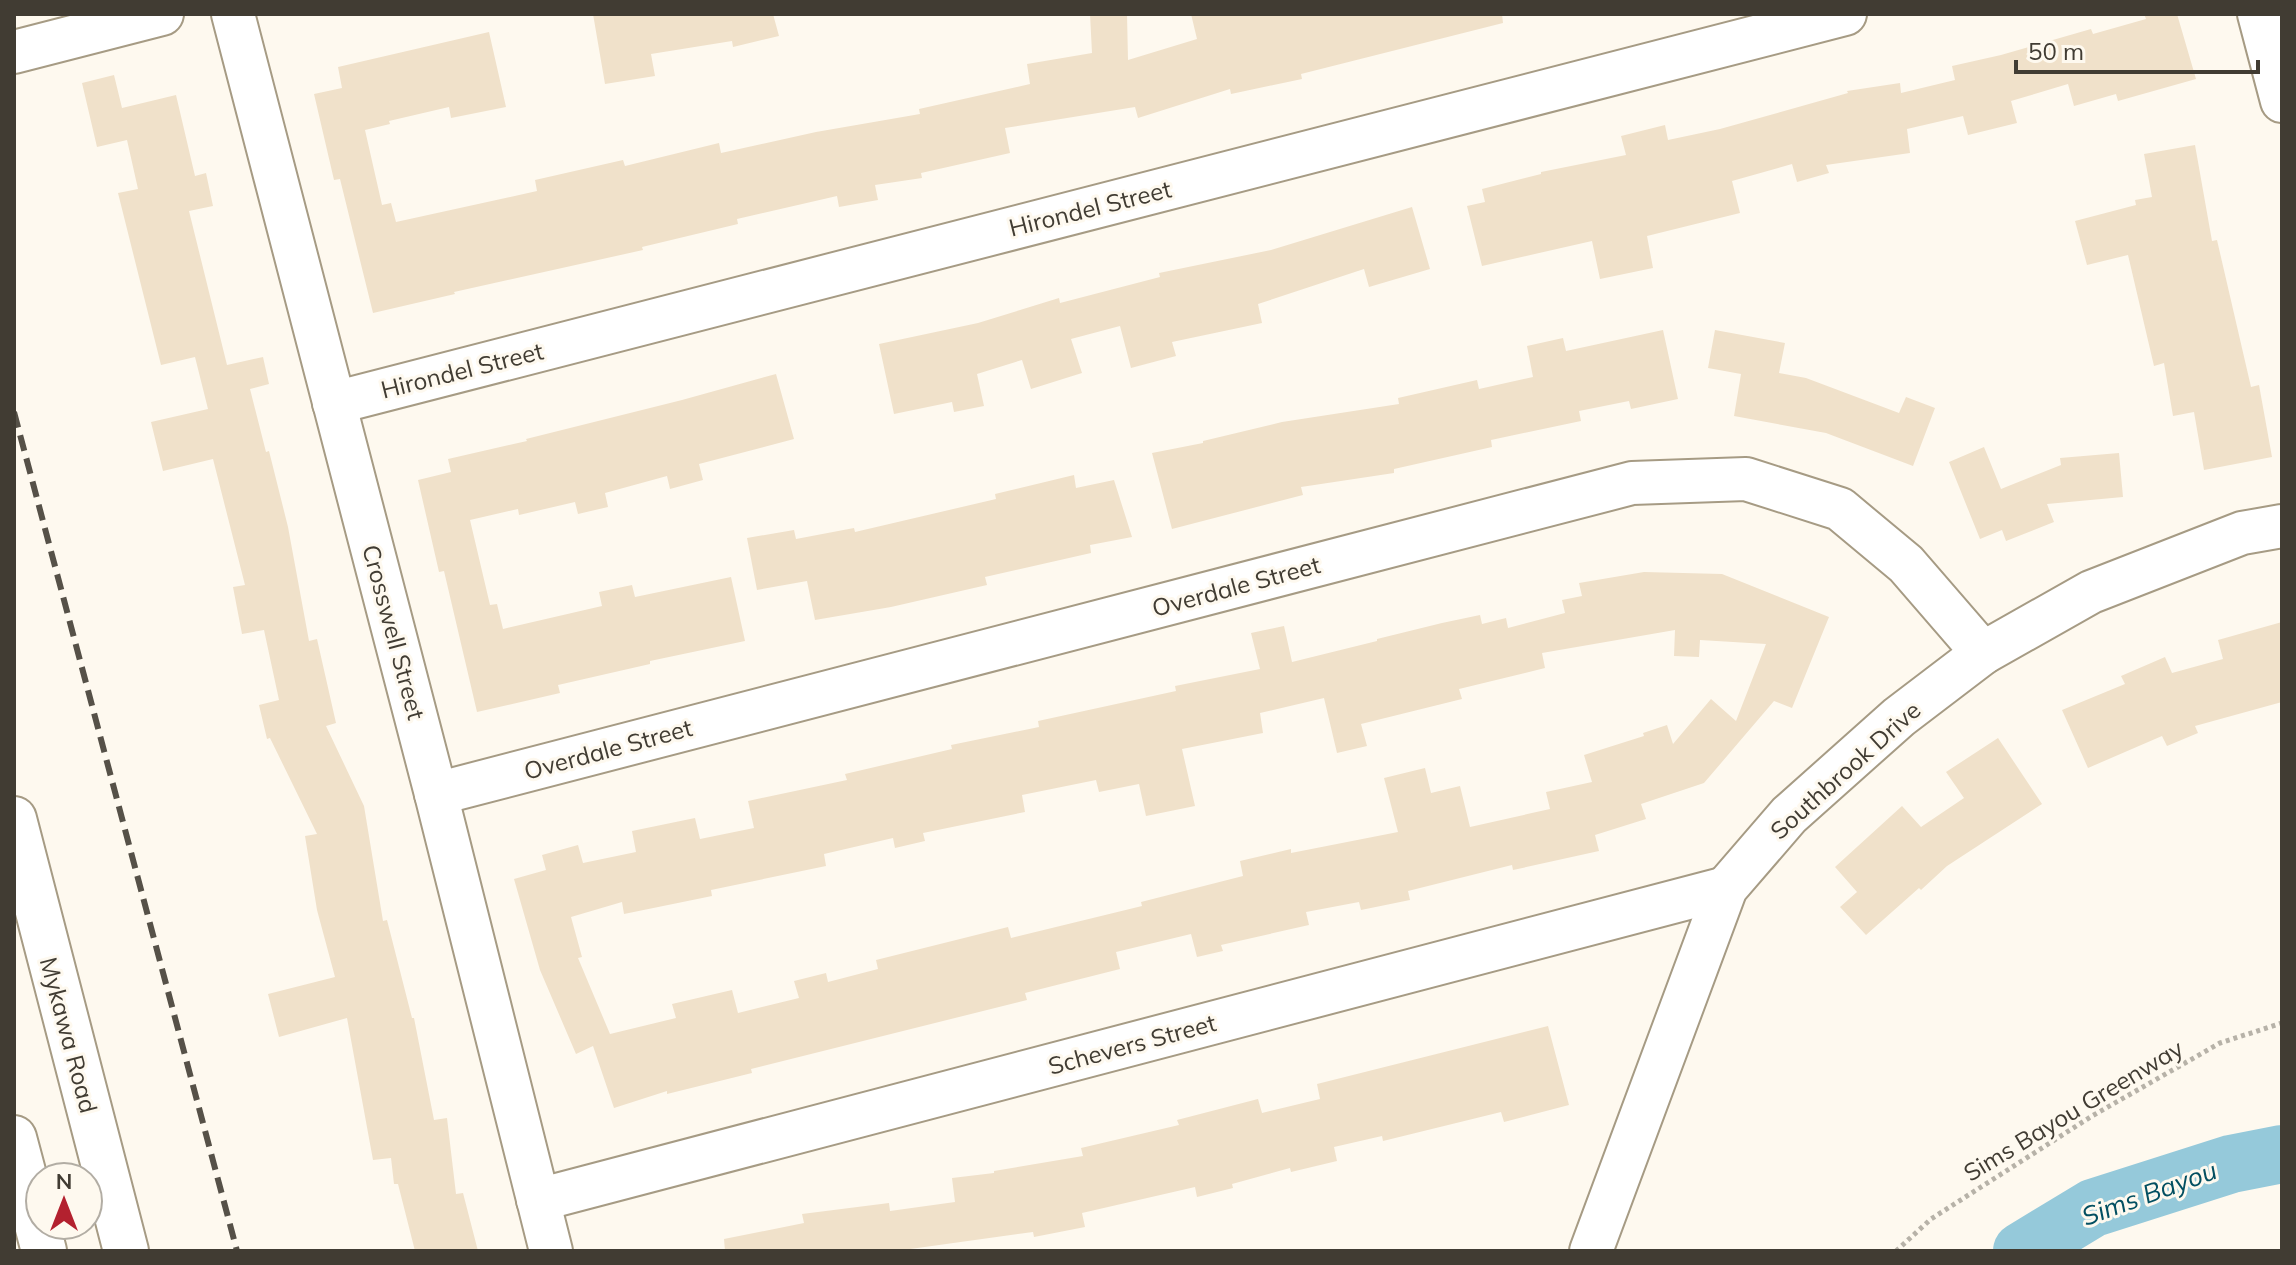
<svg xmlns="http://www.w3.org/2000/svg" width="2296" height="1265" font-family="Mulish,sans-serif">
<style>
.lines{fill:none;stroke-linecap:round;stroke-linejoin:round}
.river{stroke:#95c9da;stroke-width:58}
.building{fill:#f0e1ca;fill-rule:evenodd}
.minor-casing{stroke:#a69b84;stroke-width:46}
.major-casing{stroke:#a69b84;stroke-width:48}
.path{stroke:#b7b2a8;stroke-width:5;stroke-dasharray:4 4;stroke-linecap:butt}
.minor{stroke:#fff;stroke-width:42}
.major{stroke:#fff;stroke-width:44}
.rail{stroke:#565148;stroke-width:6;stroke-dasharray:16 8;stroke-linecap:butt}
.labels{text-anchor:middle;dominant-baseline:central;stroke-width:6;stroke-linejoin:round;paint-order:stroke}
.street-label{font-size:24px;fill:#413c33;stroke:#fef9ef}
.water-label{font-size:26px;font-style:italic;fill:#034f61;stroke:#fef9ef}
</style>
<rect width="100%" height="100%" fill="#fef9ef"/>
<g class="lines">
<polyline class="river" points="2022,1251 2093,1208 2231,1164 2282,1154"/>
</g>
<g class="building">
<polygon points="593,14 773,14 779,36 733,47 732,41 651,54 655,76 605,84"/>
<polygon points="1090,14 1127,14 1128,60 1197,39 1191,14 1502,14 1503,23 1301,74 1302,79 1231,94 1230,89 1138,118 1135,107 1005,128 1010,153 921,173 922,178 875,185 878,200 839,207 837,196 737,219 738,224 642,247 643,250 454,292 455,294 373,313 340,179 334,180 314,94 342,88 338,67 489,32 506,107 451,118 449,107 389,121 390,124 365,130 382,205 391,203 396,222 537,191 535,180 623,160 625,166 719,143 721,153 816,132 920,114 919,109 1030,84 1027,64 1092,53"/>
<polygon points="2144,14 2177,14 2196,79 2118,101 2116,94 2074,106 2068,84 2011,101 2017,123 1968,135 1963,116 1907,129 1910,153 1826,165 1829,173 1797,182 1792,164 1732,181 1740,213 1647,236 1653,268 1600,279 1592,241 1482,266 1467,206 1485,202 1482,189 1541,174 1541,172 1626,155 1621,136 1665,125 1668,140 1720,129 1848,93 1847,91 1900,83 1901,93 1955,80 1952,66 2001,55 2091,29 2093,34 2146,19"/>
<polygon points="114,75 122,108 176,95 195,176 206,173 213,206 189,211 227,365 263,357 269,384 250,389 266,452 269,451 288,527 309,641 317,639 336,723 326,726 364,806 383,921 387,920 412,1018 414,1018 434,1120 447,1118 456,1194 463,1193 478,1251 415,1251 398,1184 394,1184 391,1158 373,1160 347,1018 279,1037 268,994 335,977 317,910 305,836 317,834 270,738 267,739 259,705 279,700 264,630 242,634 233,587 245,585 213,459 163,471 151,422 208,409 195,357 161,365 118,193 138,189 127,140 97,147 82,83"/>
<polygon points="2195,145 2212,241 2217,240 2251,387 2259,385 2272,457 2204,470 2194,412 2173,416 2164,363 2154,366 2128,255 2087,265 2075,221 2136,205 2135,200 2152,197 2144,154"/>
<polygon points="1412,207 1430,269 1369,287 1364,269 1258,304 1262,323 1172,342 1176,356 1131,368 1120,326 1071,339 1082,373 1031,389 1022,360 977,374 984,406 954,412 952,402 894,414 879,344 978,323 1059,298 1060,303 1160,277 1159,273 1271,250"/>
<polygon points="1663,330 1678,399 1631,409 1629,401 1579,411 1581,421 1491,440 1492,447 1394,469 1394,473 1301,487 1303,495 1172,529 1152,453 1203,443 1203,441 1282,422 1399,404 1398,398 1477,380 1479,389 1533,377 1527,346 1563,338 1566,351"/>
<polygon points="1715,330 1785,343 1779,373 1806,378 1899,413 1906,397 1935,408 1913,466 1826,433 1734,416 1741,374 1708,368"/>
<polygon points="776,374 794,439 699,464 703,480 670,489 667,476 605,493 608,507 578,514 575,502 519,515 518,509 470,520 490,605 497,604 503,629 602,606 599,592 632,585 635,597 731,577 745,641 650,661 650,664 558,685 560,693 477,712 444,571 439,572 418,480 451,472 448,459 527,441 526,439 682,400"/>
<polygon points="1984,447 2001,489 2061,465 2060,458 2119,453 2123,497 2047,504 2054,522 2006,541 2002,530 1980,539 1949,462"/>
<polygon points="1074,475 1076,488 1114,480 1132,537 1090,545 1091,553 985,577 987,585 891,607 815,620 807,581 757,590 747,538 794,530 796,539 854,528 855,532 996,499 995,494"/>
<path d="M1644,572l78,2 107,43 -37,91 -18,-7 -70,82 -63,21 5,15 -51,16 4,16 -86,19 -1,-5 -104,26 2,9 -49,10 -2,-8 -53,10 3,13 -88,20 2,6 -26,6 -6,-23 -75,18 4,17 -95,24 2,7 -276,69 1,4 -85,21v-3l-53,17 -21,-62 -17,8 -36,-84 -26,-91 32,-9 -4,-15 36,-10 5,18 53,-11 -4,-21 63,-13 5,21 54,-11 -6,-27 99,-21 -2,-6 107,-25 -1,-4 88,-18 -1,-6 138,-30 -1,-5 85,-17 -9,-36 33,-7 8,36 85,-21v-2l65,-16 38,-8 2,9 24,-6 2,10 57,-15 -3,-13 20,-4 -3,-13zM1675,630l-1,26 25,1 1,-17 66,4 -30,77 -25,-22 -38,45 -6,-19 -24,8 1,3 -60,19 8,27 -46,10 4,17 -80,18 -10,-41 -29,7 -6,-25 -41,10 14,54 -107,21v-4l-51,12 3,15 -102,26 1,4 -131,32 -3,-11 -132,33 2,9 -50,13 -2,-9 -32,8 5,17 -61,15 -6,-23 -60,14 4,14 -66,16 -32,-76 4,-1 -11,-40 51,-15 2,12 88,-18 -1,-6 115,-24 -2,-12 69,-16 2,10 30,-7 -2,-8 102,-21 -3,-17 74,-15 3,12 40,-8 7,32 49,-10 -13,-57 81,-16 -3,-20 64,-15 13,55 30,-7 -6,-22 101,-25 -3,-10 86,-21 -3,-15z"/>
<polygon points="2282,622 2282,702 2195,726 2198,733 2167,746 2162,736 2088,768 2062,710 2125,684 2121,676 2165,657 2172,673 2223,659 2218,640"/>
<polygon points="1998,738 2042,804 1947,866 1921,890 1919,888 1866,935 1840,907 1857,892 1835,867 1902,806 1921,827 1964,798 1946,772"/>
<polygon points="1548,1026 1569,1105 1504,1122 1501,1112 1383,1141 1382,1136 1334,1147 1337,1161 1291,1172 1290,1168 1232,1184 1233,1188 1197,1197 1195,1187 1082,1213 1085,1227 1034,1237 1033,1232 896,1251 725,1251 724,1239 804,1223 802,1214 889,1203 890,1211 955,1202 952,1178 994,1173 994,1171 1083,1156 1081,1148 1179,1125 1177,1120 1258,1099 1262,1113 1320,1099 1317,1084"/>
</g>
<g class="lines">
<defs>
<g id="minor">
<polyline points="233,14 436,794 551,1251"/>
<polyline points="2259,14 2282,101"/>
<polyline points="14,52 162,14"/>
<polyline points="334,403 1845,14"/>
<polyline points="436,794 1632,483 1746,479 1840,509 1906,564 1983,653"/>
<polyline points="538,1200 1726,888"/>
<polyline points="1591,1251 1726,888 1789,815 1899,717 1983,653 2091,592 2242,533 2282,526"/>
</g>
<g id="major">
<polyline points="14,819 126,1251"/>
<polyline points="14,1138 44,1251"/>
</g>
</defs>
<use href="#minor" class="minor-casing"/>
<use href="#major" class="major-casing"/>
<polyline class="path" points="1896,1251 1931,1219 2092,1116 2220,1043 2282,1023"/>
<use href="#minor" class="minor"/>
<use href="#major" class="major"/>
<polyline class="rail" points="14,412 237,1251"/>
</g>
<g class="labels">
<g class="street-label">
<text transform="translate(1090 208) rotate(-14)">Hirondel Street</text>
<text transform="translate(462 370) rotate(-14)">Hirondel Street</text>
<text transform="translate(1236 586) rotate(-15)">Overdale Street</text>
<text transform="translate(394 632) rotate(75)">Crosswell Street</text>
<text transform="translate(608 749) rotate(-15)">Overdale Street</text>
<text transform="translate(1845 770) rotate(-42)">Southbrook Drive</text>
<text transform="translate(69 1035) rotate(75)">Mykawa Road</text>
<text transform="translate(1132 1044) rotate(-15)">Schevers Street</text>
<text transform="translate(2073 1110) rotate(-31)">Sims Bayou Greenway</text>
</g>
<g class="water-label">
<text transform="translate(2149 1193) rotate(-20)">Sims Bayou</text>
</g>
</g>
<rect width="2296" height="1265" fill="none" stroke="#413c33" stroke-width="32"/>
<g transform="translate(64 1201)"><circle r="38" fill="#fef9ef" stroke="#b2ada4" stroke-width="2"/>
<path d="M0-6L14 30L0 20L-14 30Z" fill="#b3212f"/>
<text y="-12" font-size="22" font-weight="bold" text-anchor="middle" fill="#413c33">N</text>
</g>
<path d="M2016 60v12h242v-12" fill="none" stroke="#413c33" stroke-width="4"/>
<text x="2028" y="60" font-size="24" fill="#413c33" stroke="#fef9ef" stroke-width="6" paint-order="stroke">50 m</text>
</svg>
